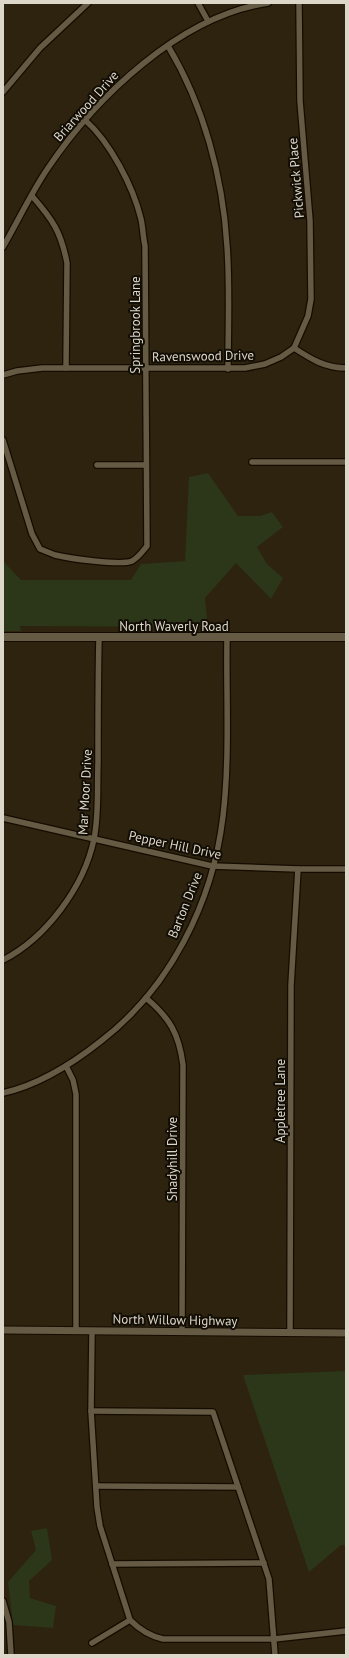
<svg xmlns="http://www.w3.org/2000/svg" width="349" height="1658" font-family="'PT Sans',sans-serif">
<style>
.green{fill:#2c3618}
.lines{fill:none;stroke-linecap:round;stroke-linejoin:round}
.minor-casing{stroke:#150c00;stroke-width:8}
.tertiary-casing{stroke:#150c00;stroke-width:9}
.secondary-casing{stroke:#150c00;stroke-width:10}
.minor{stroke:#655a43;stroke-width:5.5}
.tertiary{stroke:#655a43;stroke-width:7}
.secondary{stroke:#655a43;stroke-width:8}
.labels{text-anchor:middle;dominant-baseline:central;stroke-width:4;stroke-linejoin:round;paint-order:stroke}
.street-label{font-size:13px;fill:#ddd7ca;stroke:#120d05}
</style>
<rect width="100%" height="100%" fill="#2d230e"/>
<g class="green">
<polygon points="208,473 238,516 260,516 272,512 283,527 257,547 267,564 283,578 271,599 236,563 205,598 208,627 20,626 21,631 3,631 3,561 21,580 131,580 141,564 185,561 189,477"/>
<polygon points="346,1371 346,1545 341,1545 309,1572 243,1375"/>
<polygon points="47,1528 52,1560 29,1581 30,1598 56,1606 53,1628 13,1625 8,1582 36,1550 31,1531"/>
</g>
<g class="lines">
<defs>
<g id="minor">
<polyline points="198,3 208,21"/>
<path d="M168,46c36,60 55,132 59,200 3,41 1,82 1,123"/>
<polyline points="3,92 40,48 88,3"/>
<path d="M32,196c21,24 29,36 35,67l-1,105"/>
<path d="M3,247c15,-26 28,-54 45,-79 48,-71 132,-152 220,-165"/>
<path d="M294,348c17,11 31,20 52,20"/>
<polyline points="3,375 17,371 42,368 245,368 265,364 281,357 294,348 308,316 311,299 310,221 300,101 299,3"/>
<path d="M3,440l29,94 8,15c5,2 10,4 15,6 12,3 66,11 77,6 6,-3 11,-10 15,-15l-2,-300c-2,-9 -2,-18 -4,-27 -8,-33 -31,-77 -56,-99"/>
<polyline points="252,462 346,462"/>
<polyline points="97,465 146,465"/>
<polyline points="3,818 212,866 298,869 346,869"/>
<path d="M3,960c43,-22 81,-73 91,-121 5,-25 3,-51 4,-76 0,-42 0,-84 1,-125"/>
<path d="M146,998c24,20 33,36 37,67l-1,267"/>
<polyline points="66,1066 73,1080 76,1094 76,1331"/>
<path d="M3,1093c36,-8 69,-29 98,-52 69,-53 112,-139 122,-225 7,-59 3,-120 4,-179"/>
<path d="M92,1331l-1,80 6,96 3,19 30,94c10,10 19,16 33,19h111l72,-8"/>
<polyline points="290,1333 291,985 298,869"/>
<polyline points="91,1411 213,1412 269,1579 275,1655"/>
<polyline points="96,1486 238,1487"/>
<polyline points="112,1564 264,1563"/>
<polyline points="3,1601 9,1622 11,1655"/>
<polyline points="92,1643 130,1620"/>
</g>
<polyline id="tertiary" points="3,1330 346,1333"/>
<polyline id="secondary" points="3,637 346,637"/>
</defs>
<use href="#minor" class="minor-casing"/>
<use href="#tertiary" class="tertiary-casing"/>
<use href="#secondary" class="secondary-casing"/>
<use href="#minor" class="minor"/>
<use href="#tertiary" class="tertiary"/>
<use href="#secondary" class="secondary"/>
</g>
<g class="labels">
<g class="street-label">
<text transform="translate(86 106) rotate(-48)">Briarwood Drive</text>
<text transform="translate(296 178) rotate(-95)">Pickwick Place</text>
<text transform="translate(135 325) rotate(-90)">Springbrook Lane</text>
<text transform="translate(203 356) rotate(-1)">Ravenswood Drive</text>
<text x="174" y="626">North Waverly Road</text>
<text transform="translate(85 792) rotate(-87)">Mar Moor Drive</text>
<text transform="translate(175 845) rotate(12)">Pepper Hill Drive</text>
<text transform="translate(185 905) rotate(-68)">Barton Drive</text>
<text transform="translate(280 1101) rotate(-90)">Appletree Lane</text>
<text transform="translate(172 1159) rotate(-90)">Shadyhill Drive</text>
<text transform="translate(175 1320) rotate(1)">North Willow Highway</text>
</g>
</g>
<rect width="349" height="1658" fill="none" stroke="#ddd7ca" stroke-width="8"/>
</svg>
